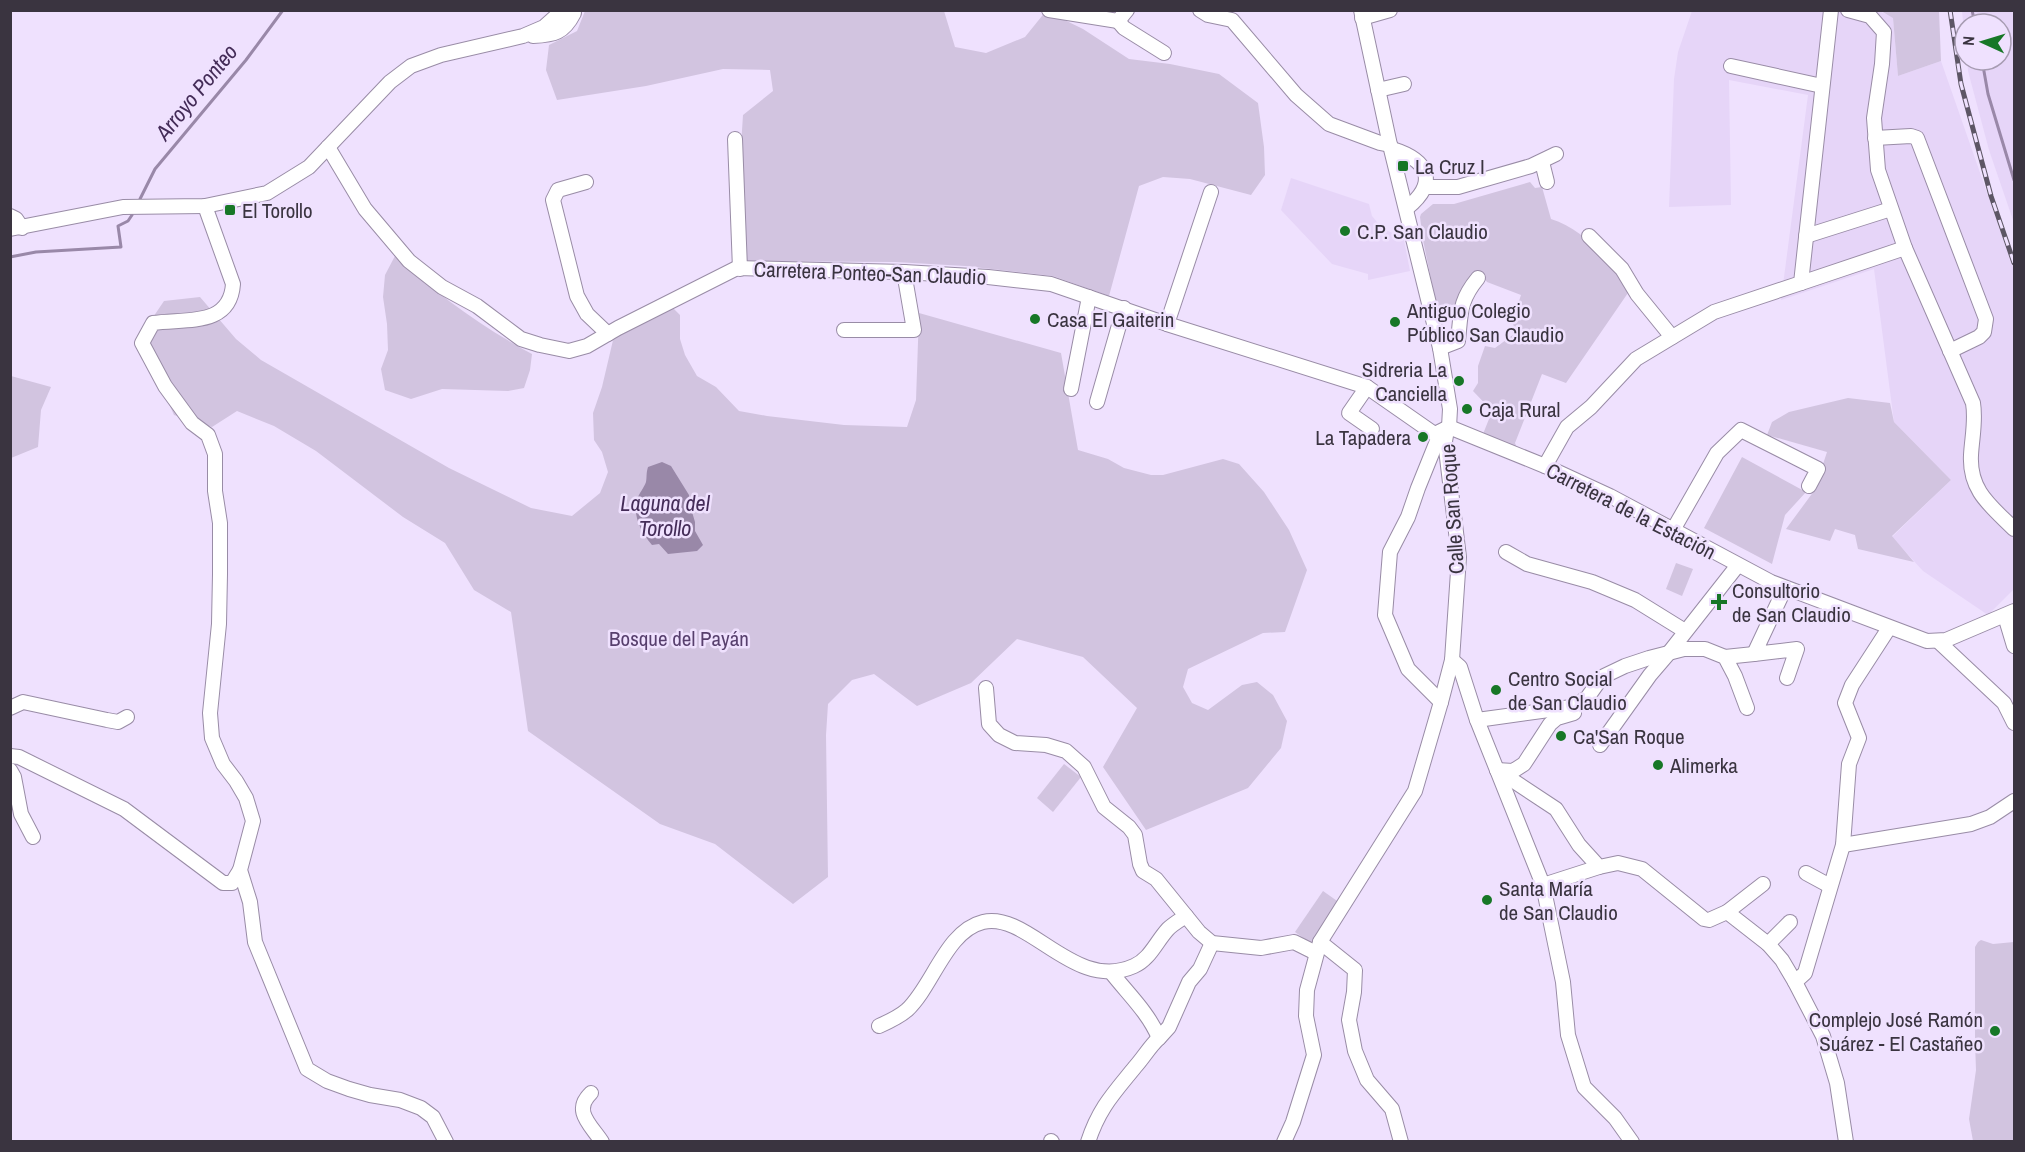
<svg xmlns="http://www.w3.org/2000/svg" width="2025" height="1152" font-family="'Archivo Narrow',sans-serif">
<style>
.built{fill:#e6d5f8}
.green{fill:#d2c4e0}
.water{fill:#9988a8}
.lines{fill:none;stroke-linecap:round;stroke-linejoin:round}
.stream{stroke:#9988a8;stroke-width:3}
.minor-casing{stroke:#998ca6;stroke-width:16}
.minor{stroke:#fff;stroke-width:14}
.rail-casing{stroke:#5d5665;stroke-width:5}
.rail{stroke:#efe1fe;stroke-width:3;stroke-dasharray:9;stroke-linecap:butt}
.poi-dot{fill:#177727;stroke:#efe1fe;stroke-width:2}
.labels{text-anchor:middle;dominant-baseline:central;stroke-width:5;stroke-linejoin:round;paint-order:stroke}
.poi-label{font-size:21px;fill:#3a3440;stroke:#efe1fe;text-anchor:start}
.street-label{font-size:21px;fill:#3a3440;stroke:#efe1fe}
.park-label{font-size:21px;fill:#573f6d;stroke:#efe1fe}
.water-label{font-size:22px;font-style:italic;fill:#442c58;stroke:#efe1fe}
</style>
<rect width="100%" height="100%" fill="#efe1fe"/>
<g class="built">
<polygon points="1692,11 1879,11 1893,17 1898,76 1941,61 2014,270 2014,589 1988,615 1923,571 1892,537 1951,480 1894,422 1874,269 1781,300 1808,95 1729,80 1731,205 1669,207 1674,79 1678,52"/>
<polygon points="1962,11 2014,11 2014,223 1989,150 1968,71 1967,60 2001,60 2001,24 1965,24 1965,41"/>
<polygon points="1291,178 1369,204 1372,216 1381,227 1398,236 1403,235 1410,271 1368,280 1368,274 1332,264 1281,210"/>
</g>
<g class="green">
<polygon points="585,11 944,11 955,47 986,53 1025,37 1046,11 1083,29 1129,59 1170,64 1219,74 1258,103 1264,147 1265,175 1251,195 1190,179 1163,177 1139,186 1109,296 1053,276 965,266 895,262 740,261 737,207 743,115 773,91 770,70 723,69 646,86 557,100 546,70 549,45 577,31"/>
<polygon points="1881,11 1939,11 1941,61 1898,76 1893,18"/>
<path d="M1530,182l5,6 7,-1 9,32c35,11 58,43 79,71l-64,93 -24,-9 -27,69 2,5 -34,-14 8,-20 3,-1 -21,-22 5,-8v-17l7,-20 10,2 19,-14 1,-5 -3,-7 9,-27 -34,-13 -7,-9 -22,36 -20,4 -15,-73 -3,-23 1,-3 12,-10h21z"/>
<path d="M396,254c39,40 86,73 136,100l-2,16 -6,18 -16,3 -66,-2 -31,10 -26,-9 -4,-21 7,-19 -1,-26 -4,-27 2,-22z"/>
<polygon points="200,297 236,339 261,360 449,468 531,508 572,516 600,493 608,472 602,452 594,440 593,413 602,387 614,336 671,306 680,315 680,339 685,355 697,376 716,387 739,411 767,416 844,425 907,427 916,400 919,313 1061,353 1078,450 1108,459 1124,468 1151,475 1163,475 1223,459 1239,464 1264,492 1289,530 1307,570 1285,632 1263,633 1188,669 1183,687 1192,703 1208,710 1242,685 1257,682 1273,695 1287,721 1281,748 1248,788 1146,830 1103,767 1137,708 1083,657 1017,639 971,683 917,706 874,674 852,680 828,704 826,735 828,877 793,904 715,844 660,824 528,731 511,612 474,590 445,543 403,517 316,451 274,426 237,411 212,427 174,415 139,338 164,301"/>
<polygon points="11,376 51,387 41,410 38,447 11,458"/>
<polygon points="1848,398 1890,403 1894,422 1951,480 1892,536 1914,562 1858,549 1855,535 1835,529 1830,541 1786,529 1814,491 1827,452 1767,435 1772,422 1789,412"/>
<polygon points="1742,457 1806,492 1785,515 1772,564 1704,528"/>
<polygon points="1676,563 1693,569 1682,596 1666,589"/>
<polygon points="1064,764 1081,777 1053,812 1037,798"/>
<polygon points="1323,891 1340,903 1312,944 1295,932"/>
<polygon points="1981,940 1993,944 2014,942 2014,1141 1973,1141 1969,1119 1976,1070 1975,1042 1975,947 1978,942"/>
</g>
<path class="water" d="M662,462l9,4 18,29 1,10 5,17v9l8,14 -6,6 -29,3 -9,-10 -7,1c-10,-11 -20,-30 -15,-45 2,-7 7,-12 9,-18 1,-5 0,-9 2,-15z"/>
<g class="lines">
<g class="stream">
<polyline points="1972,10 1975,24"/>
<polyline points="1982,60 1988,94 2014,180"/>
<polyline points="140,199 155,169 246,60 283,10"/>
<polyline points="10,257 36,252 121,247 118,226 128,221 132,215"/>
</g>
<defs>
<g id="minor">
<polyline points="1049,10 1118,21 1127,10"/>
<polyline points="1200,10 1208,15 1232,20 1296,95 1329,124 1380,143 1390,145"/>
<polyline points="1361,10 1390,145 1440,348 1450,409 1449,427 1437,441 1418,488 1408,517 1390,552 1385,615 1408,669 1441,702"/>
<path d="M1848,10l22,6 14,16 -2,32 -8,54 4,52 27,78 68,155c3,18 -1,34 -2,52 -2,36 20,51 43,74"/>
<polyline points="1362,18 1390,10"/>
<polyline points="1118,21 1124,28 1164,53"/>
<path d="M533,36c21,-1 31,-3 41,-23l-1,-3"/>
<polyline points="1731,66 1822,86"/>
<polyline points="1378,90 1404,84"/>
<polyline points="1875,138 1911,136 1917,138 1986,319 1984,332 1979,337 1950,351"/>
<polyline points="735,139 740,269"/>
<polyline points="328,147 365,209 409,261 442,287 477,306 521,339 540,345 569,351 587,346 618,328 737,268 904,272 988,277 1051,284 1167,324 1367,387 1433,433 1437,433 1449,427"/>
<path d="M1392,149c36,11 47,33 15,59"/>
<polyline points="1542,162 1547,182"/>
<polyline points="586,182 558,190 553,200 577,296 587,314 608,334"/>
<polyline points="1425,187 1458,187 1531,166 1556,154"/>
<path d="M205,206l28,78c-3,44 -49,34 -80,39l-11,20 23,43 27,37 16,12 7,19v37l5,32v51l-1,50 -9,89 2,25 11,26 13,17 10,17 7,23 -13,49 10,32 5,40 52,127 20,12 22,8 21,6 30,5 21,8 12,9 13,25"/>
<polyline points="10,216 16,219 22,228"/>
<polyline points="10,229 123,207 205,206 267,193 309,167 390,82 411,66 441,55 523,36 544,27 563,10"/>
<polyline points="1589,236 1622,269 1637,294 1672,337"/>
<polyline points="1806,236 1891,209"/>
<polyline points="1801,283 1905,248"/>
<polyline points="1167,324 1211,192"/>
<polyline points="844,330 914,330 904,272"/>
<path d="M1440,348l18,-7c3,-28 1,-40 20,-63"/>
<polyline points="1367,387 1349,413 1372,429"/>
<polyline points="1071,389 1089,297"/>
<polyline points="1097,402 1124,308"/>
<polyline points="1449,427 1545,466 1610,496 1771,582 1927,641 1946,640 2014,611"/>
<polyline points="1545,466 1567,427 1591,407 1636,359 1714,312 1801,283 1831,10"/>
<polyline points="1673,530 1717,453 1741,430 1818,469 1809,486"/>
<polyline points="1506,552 1527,564 1592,582 1635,600 1685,631"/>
<polyline points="1785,588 1754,654 1797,649 1787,678"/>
<polyline points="2005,616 2014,646"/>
<polyline points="1939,642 2004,703 2014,723"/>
<polyline points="1725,657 1754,654"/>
<polyline points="1452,660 1460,667 1477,720 1543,885 1563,982 1568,1035 1584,1087 1615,1118 1632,1142"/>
<polyline points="986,688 989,724 999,735 1015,743 1046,745 1066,751 1084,767 1104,807 1129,827 1135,835 1140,864 1143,871 1156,879 1199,932 1212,943 1261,948 1294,942 1316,953"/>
<polyline points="10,708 23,702 107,720 118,722 127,717"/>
<polyline points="1477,720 1571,707 1587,698 1602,677 1625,666 1649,658 1684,649 1705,649 1725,657 1735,676 1747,708"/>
<polyline points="1600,745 1650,675 1668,654 1738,565"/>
<polyline points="10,756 19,757 124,809 223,883 232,883 240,870"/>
<polyline points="10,770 14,777 21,814 33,837"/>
<polyline points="1497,770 1556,809 1579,845 1599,867 1618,863 1642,869 1704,919 1709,920 1727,912 1768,944 1782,960 1795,982 1805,973 1843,845 1849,764 1859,738 1845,703 1852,685 1889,628"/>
<polyline points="1497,770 1513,771 1524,764 1550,724 1557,718 1574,713"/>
<polyline points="1843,845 1971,824 1990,817 2014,801"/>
<polyline points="1806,873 1830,886"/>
<polyline points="1543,885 1599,867"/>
<polyline points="1727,912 1763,884"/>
<polyline points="1320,942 1355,970 1354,992 1349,1020 1355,1051 1367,1080 1392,1109 1401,1142"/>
<polyline points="1768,944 1790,922"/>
<path d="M1111,972c17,22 37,40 48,66l10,-11 20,-45 11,-13 12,-26"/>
<polyline points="1795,982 1823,1036 1837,1083 1846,1142"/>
<path d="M879,1026c9,-4 20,-9 28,-16 26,-24 39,-79 76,-88 46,-11 91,71 151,44 16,-7 22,-24 34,-37 5,-5 12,-9 18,-13"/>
<path d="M591,1093c-19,18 0,32 11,49"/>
<polyline points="1051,1141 1052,1142"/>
<path d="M1088,1142c11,-34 26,-49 47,-75 9,-10 15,-21 24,-29"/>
<polyline points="1284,1142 1293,1122 1314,1055 1306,1016 1307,990 1320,942 1415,791 1441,702 1452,660 1459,557 1445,441 1447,430"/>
</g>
</defs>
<use href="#minor" class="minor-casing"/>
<use href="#minor" class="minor"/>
<defs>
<polyline id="rail" points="1950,10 1961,84 1991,196 2014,263"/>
</defs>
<use href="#rail" class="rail-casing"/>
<use href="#rail" class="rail"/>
</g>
<g class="poi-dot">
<rect x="1397" y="160" width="12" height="12" rx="3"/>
<rect x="224" y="204" width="12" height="12" rx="3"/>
<circle cx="1345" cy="231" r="6"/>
<circle cx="1035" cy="319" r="6"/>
<circle cx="1395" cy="322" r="6"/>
<circle cx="1459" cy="381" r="6"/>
<circle cx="1467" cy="409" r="6"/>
<circle cx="1423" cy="437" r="6"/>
<path d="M1716 593h6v6h6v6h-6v6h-6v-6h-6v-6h6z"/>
<circle cx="1496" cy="690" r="6"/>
<circle cx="1561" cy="736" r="6"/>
<circle cx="1658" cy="765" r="6"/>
<circle cx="1487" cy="900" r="6"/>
<circle cx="1995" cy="1031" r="6"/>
</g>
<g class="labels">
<g class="poi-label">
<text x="1415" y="166">La Cruz I</text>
<text x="242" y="210">El Torollo</text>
<text x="1357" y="231">C.P. San Claudio</text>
<text x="1407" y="310">Antiguo Colegio<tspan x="1407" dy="24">Público San Claudio</tspan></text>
<text x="1047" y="319">Casa El Gaiterin</text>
<text x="1447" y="369" text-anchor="end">Sidreria La<tspan x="1447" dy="24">Canciella</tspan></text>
<text x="1479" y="409">Caja Rural</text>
<text x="1411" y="437" text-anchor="end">La Tapadera</text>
<text x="1732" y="590">Consultorio<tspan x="1732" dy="24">de San Claudio</tspan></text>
<text x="1508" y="678">Centro Social<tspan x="1508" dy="24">de San Claudio</tspan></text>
<text x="1573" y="736">Ca'San Roque</text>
<text x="1670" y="765">Alimerka</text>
<text x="1499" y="888">Santa María<tspan x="1499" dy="24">de San Claudio</tspan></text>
<text x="1983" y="1019" text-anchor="end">Complejo José Ramón<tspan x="1983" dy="24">Suárez - El Castañeo</tspan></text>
</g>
<g class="street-label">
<text transform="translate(870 273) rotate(2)">Carretera Ponteo-San Claudio</text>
<text transform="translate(1452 509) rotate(-94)">Calle San Roque</text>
<text transform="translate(1631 511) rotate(27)">Carretera de la Estación</text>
</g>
<g class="park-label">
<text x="679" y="638">Bosque del Payán</text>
</g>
<g class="water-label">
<text transform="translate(196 92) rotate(-51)">Arroyo Ponteo</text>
<text x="665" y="503">Laguna del<tspan x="665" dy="25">Torollo</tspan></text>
</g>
</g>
<rect width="2025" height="1152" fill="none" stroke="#3a3440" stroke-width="24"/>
<g transform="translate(1983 42) rotate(274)"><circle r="28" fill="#efe1fe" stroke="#a79cb2" stroke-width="1.5"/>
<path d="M0-4.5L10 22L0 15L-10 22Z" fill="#177727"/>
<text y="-9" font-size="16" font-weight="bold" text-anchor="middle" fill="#3a3440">N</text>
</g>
</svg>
